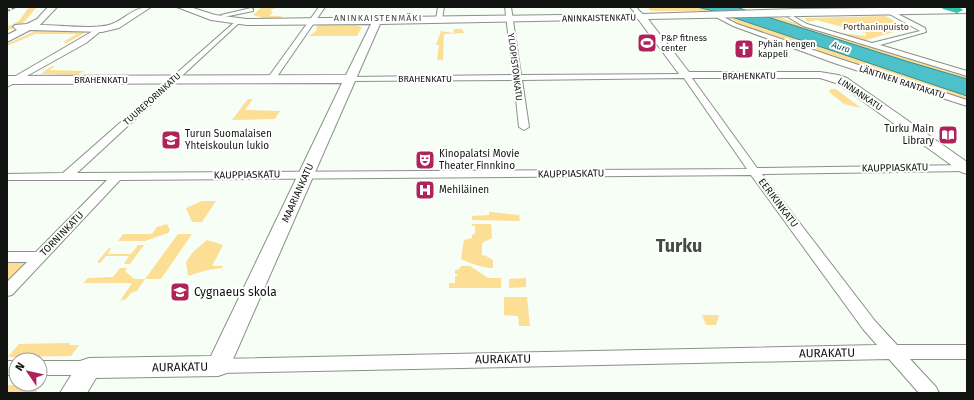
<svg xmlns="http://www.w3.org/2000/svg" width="974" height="400" font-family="'Fira Sans',sans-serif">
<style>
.green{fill:#fcde94}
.water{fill:#4dc1c9;stroke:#3b8d92}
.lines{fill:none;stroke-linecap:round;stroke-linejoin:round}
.street-casing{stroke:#899189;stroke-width:2}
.secondary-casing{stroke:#899189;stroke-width:2}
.highway-casing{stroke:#278770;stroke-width:2}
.street{fill:#fff;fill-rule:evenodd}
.secondary{fill:#fff;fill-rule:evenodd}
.highway{fill:#33c5a3;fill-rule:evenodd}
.rail{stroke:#7c817c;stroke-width:1.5;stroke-dasharray:3.5 1.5;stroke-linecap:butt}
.labels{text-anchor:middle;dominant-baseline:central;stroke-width:4;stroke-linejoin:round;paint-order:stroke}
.far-neighbourhood-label{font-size:9px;letter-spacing:1px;fill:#454b44;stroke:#fff}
.far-street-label{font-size:9px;fill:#101310;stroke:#fff}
.far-park-label{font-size:9px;fill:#4a3d1b;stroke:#fff}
.far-poi-label{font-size:9px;fill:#101310;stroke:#fff;text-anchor:start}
.far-water-label{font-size:9px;font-style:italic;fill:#194c4f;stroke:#fff}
.poi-label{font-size:10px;fill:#101310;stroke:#fff;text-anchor:start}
.street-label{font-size:10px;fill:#101310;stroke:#fff}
.near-poi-label{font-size:12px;fill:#101310;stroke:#fff;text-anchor:start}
.near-street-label{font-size:12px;fill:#101310;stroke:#fff}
.town-label{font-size:18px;font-weight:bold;fill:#454b44;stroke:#fff}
</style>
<rect width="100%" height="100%" fill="#f6fef5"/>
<g class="green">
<polygon points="29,7 37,7 24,22 7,31 7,27 19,21"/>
<polygon points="262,7 278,7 270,10 273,12 269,16 282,16 280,18 262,18 253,15"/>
<polygon points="647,7 697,7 711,11 651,11"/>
<polygon points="885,16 907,28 863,41 839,33 866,36 866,33 816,20 808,22 804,18"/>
<polygon points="769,17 781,18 967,76 967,101 738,24 731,18"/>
<polygon points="317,25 355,25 362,27 357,36 309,36 316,31"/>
<polygon points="454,29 462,29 464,33 444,34 443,60 437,60 439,45 436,45 441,31 453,33"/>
<polygon points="35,31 84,31 86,32 67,43 63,42 77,34 35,34 7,46 7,44"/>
<polygon points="52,66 55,66 49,70 84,71 77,75 41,74"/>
<polygon points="831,89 836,89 861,108 844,104 829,92"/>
<polygon points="248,99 253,99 245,110 280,111 275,119 232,120"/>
<polygon points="202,201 216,201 202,222 192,222 186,208"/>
<polygon points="489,212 519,215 520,221 472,220 472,216 489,215"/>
<polygon points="167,224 170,230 168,233 145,241 118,241 123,234 152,234 157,227"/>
<path d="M472,224h19l1,14 -10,5v12l4,1 7,4v8c-9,0 -25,-5 -32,-9l3,-19 8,-2v-3l3,-1v-8h-3z"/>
<polygon points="178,234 192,234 161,279 145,279 137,291 131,293 126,299 120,301 132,283 83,283 88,278 113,277 120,268 127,268 125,271 134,279 145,279"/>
<polygon points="207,240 223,245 212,266 223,266 222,268 207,270 188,276 186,262 193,252"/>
<polygon points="138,245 144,245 130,264 124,264 129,256 106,256 100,263 97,262 109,248 111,248 108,254 131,254"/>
<polygon points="7,260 28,261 7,287"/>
<polygon points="461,266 470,266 488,278 501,278 501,288 449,288 449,283 455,283 455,276 457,276 457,274 455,274 455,270 459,269"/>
<polygon points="526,278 526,287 509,288 509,279"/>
<polygon points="527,297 530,326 519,326 518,316 504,315 504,297"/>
<polygon points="702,315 719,315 716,325 706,325"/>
<polygon points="70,343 69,345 79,345 71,356 8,357 19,344"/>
<polygon points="7,385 33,385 38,393 7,393"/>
</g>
<polygon class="water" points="697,7 736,7 906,61 967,79 967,96 717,12"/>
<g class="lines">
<defs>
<g id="street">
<polygon points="319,7 325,7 274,81 268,81 267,79"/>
<polygon points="438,7 444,7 442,19 439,21 436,19"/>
<polygon points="505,7 511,7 521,75 689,74 757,168 967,165 967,171 762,174 875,321 897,345 967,345 967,359 910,359 936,387 939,393 919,393 889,359 218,373 212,371 209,366 212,361 218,359 877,345 863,329 751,175 120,180 12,295 7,296 7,282 27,262 7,262 7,252 36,252 107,180 7,180 7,174 63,173 237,20 240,22 239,23 77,173 747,169 684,78 522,80 529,127 524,130 519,127 514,80 349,81 345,79 349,77 513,75"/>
<polygon points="630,7 636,7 641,13 636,14"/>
<polygon points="251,8 253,9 253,11 224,17 221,15"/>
<polygon points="886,10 890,10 925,28 926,32 880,45 967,71 967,76 803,26 788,17 793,16 807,24 872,43 920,31 886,12"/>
<polygon points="716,13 737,24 840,59 967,100 967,106 834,63 733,26 714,16 713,15"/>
<polygon points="100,27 103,29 102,30 86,43 7,87 7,81"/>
<rect x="7" y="361" width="9" height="14"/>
<polygon points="40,361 89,361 95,363 98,368 95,373 89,375 40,375"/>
</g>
<g id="secondary">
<path d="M48,7h9l-17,18c19,0 56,5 72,-1 15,-6 21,-17 39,-17l-32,21 -17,4 -72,-2 -23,12v-7l10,-5 -4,-3 2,-2 12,-1 10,-5z"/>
<polygon points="177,7 190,7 215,15 247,19 634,14 635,11 638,10 643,14 796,9 967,7 967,13 648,19 689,72 820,72 838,75 847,78 967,162 967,174 961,172 839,84 820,78 682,78 638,19 380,24 227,373 218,376 96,378 87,393 60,393 80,361 89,358 211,356 342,83 7,84 7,76 346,75 371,24 247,25 211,20"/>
</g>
<polygon id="highway" points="941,7 959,7 963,10 957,13 943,9"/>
</defs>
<use href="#street" class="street-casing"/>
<use href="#secondary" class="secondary-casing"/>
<use href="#highway" class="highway-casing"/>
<use href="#street" class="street"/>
<use href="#secondary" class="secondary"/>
<use href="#highway" class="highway"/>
<polyline class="rail" points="7,11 17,7"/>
</g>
<defs>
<symbol id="stadium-square" viewBox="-11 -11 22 22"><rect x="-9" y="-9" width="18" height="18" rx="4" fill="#b0225a" stroke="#fff"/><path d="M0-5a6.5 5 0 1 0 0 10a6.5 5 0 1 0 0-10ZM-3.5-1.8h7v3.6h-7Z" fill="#fff"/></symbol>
<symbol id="church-square" viewBox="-11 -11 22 22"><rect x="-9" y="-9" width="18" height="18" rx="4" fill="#b0225a" stroke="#fff"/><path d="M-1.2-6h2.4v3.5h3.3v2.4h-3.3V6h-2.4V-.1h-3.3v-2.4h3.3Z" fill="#fff"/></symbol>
<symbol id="library-square" viewBox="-11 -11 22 22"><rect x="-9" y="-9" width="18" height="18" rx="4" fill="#b0225a" stroke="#fff"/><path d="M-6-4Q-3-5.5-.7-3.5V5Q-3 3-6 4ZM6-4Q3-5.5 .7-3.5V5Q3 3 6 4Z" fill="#fff"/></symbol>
<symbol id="school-square" viewBox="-11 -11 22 22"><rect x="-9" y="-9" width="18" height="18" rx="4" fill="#b0225a" stroke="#fff"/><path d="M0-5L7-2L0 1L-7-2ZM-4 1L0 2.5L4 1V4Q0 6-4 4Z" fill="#fff"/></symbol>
<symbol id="theatre-square" viewBox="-11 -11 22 22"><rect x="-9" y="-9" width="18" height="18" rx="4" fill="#b0225a" stroke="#fff"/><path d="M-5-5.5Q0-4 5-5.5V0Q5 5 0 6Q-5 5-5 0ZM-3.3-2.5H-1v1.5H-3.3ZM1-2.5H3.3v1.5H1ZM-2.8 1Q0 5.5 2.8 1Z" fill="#fff"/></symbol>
<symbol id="hospital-square" viewBox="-11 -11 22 22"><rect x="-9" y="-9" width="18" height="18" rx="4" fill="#b0225a" stroke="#fff"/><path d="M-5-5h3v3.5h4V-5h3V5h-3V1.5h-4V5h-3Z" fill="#fff"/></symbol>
</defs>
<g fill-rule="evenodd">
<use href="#stadium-square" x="636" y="32" width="22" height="22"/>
<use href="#church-square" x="733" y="38" width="22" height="22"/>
<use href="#library-square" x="937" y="124" width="22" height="22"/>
<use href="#school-square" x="160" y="129" width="22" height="22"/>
<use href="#theatre-square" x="414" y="149" width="22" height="22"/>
<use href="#hospital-square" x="414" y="179" width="22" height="22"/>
<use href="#school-square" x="169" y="281" width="22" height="22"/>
</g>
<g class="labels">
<g class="far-neighbourhood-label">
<text x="378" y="18">ANINKAISTENMÄKI</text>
</g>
<g class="far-street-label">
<text transform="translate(599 18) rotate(-1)">ANINKAISTENKATU</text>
<text transform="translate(515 67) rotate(83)">YLIOPISTONKATU</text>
<text transform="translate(749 76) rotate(-1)">BRAHENKATU</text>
<text x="425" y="79">BRAHENKATU</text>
<text x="101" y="80">BRAHENKATU</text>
<text transform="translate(902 82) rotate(18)">LÄNTINEN RANTAKATU</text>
<text transform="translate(860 94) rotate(34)">LINNANKATU</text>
<text transform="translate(152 99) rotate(-42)">TUUREPORINKATU</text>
</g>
<g class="far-park-label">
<text x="876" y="27">Porthaninpuisto</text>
</g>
<g class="far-poi-label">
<text x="661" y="38">P&amp;P fitness<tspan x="661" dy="10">center</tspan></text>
<text x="758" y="44">Pyhän hengen<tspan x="758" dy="10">kappeli</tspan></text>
</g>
<g class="far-water-label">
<text transform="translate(841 47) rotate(18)">Aura</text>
</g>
<g class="poi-label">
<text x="934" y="129" text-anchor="end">Turku Main<tspan x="934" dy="12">Library</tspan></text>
<text x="185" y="134">Turun Suomalaisen<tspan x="185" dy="12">Yhteiskoulun lukio</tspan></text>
<text x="439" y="154">Kinopalatsi Movie<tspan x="439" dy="12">Theater Finnkino</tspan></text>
<text x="439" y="190">Mehiläinen</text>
</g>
<g class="street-label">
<text transform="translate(895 168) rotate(-1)">KAUPPIASKATU</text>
<text transform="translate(571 174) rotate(-1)">KAUPPIASKATU</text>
<text transform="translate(247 175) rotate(-1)">KAUPPIASKATU</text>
<text transform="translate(298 193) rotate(-66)">MAARIANKATU</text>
<text transform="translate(778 203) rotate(53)">EERIKINKATU</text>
<text transform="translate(62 234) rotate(-46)">TORNINKATU</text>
</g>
<g class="near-poi-label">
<text x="194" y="292">Cygnaeus skola</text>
</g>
<g class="near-street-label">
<text transform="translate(827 353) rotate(-1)">AURAKATU</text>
<text transform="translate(503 359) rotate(-1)">AURAKATU</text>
<text transform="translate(180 367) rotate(-1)">AURAKATU</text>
</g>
<g class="town-label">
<text x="679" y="246">Turku</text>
</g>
</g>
<rect width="974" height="400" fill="none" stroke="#101310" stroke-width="16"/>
<g transform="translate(28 372) rotate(304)"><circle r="19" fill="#ffffff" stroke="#9fa19f"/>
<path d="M0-3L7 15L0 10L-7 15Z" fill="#b0225a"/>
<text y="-6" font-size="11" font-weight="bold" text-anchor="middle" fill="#101310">N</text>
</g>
</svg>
